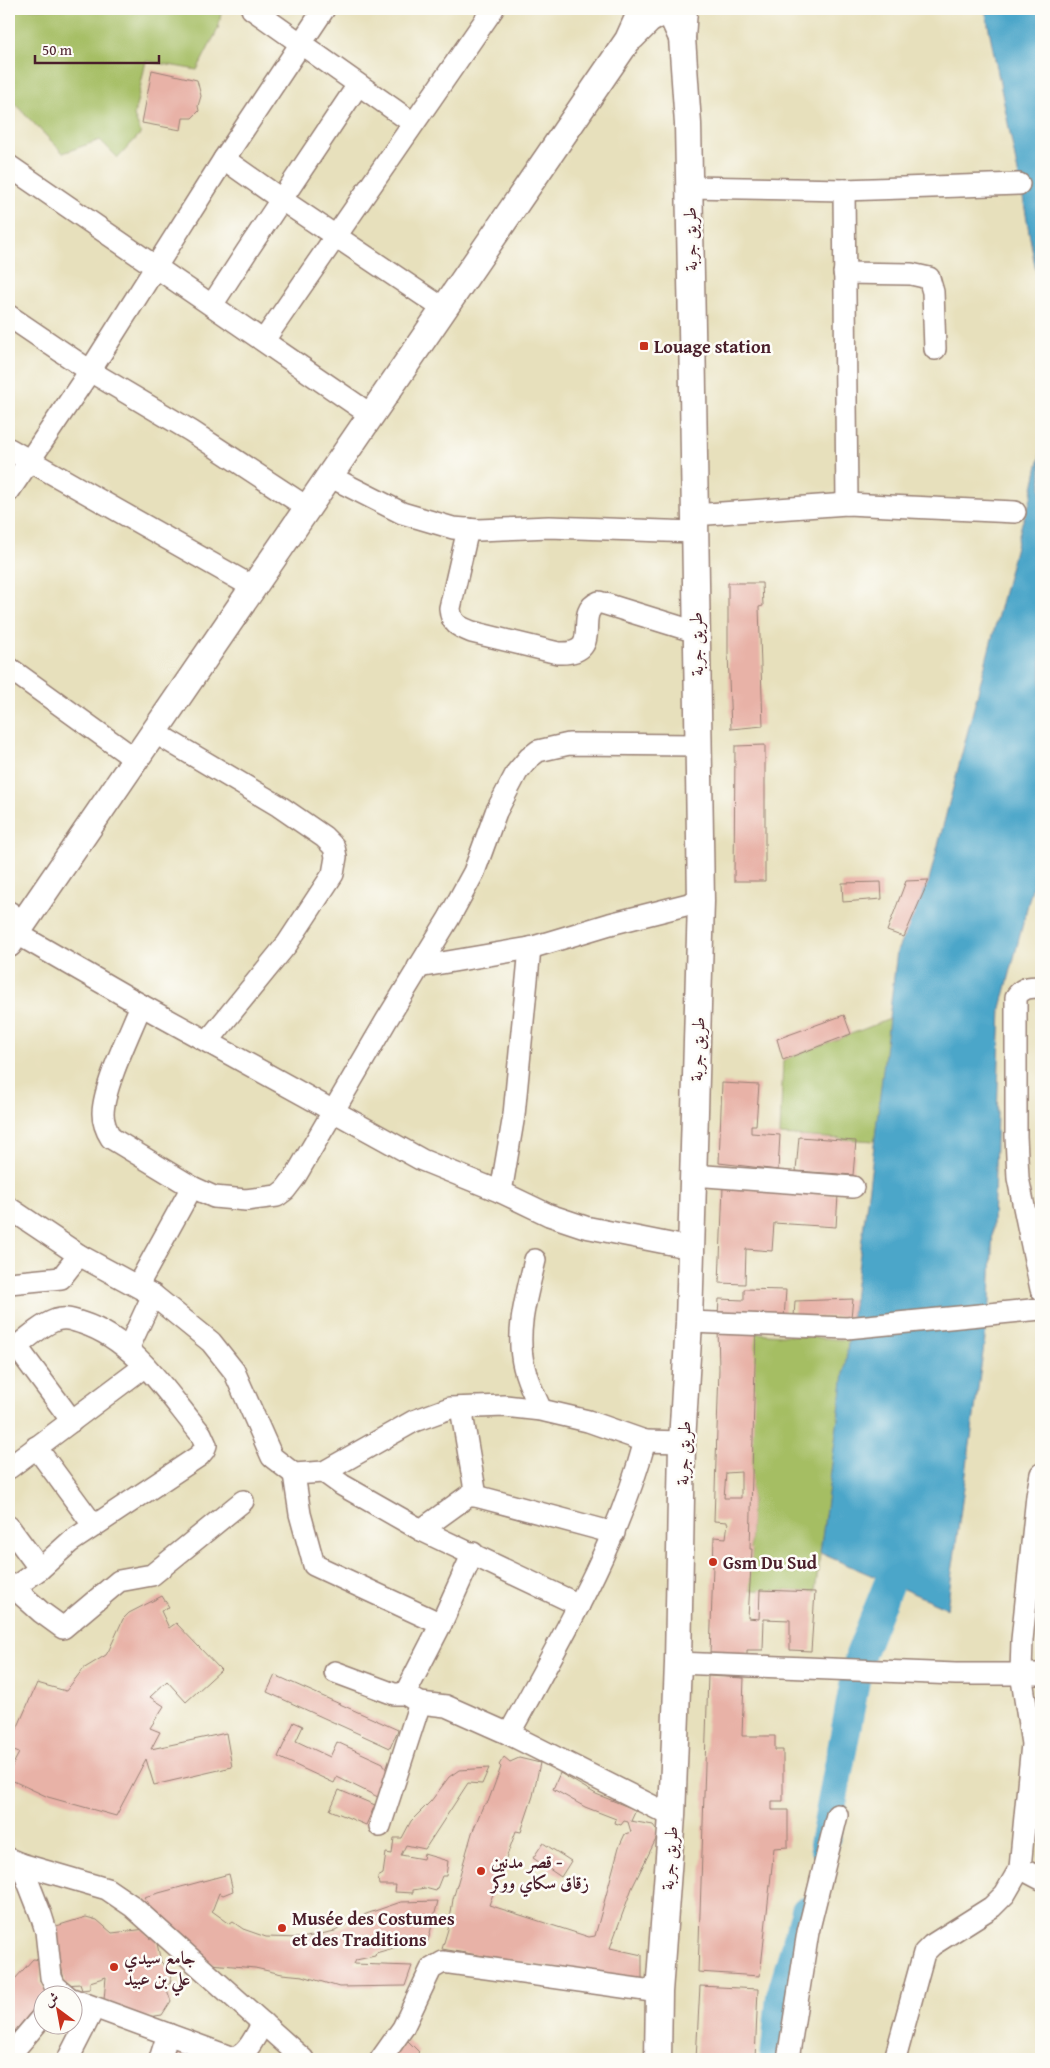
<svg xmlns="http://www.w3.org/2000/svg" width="1050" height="2068" font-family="'Gentium Book Plus',Amiri,serif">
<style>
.green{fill:#a5be64;stroke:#786e48}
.water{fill:#4ba6c9;stroke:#4a627a}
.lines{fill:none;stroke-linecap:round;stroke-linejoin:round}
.river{stroke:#4ba6c9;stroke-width:30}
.building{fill:#e8b2a7;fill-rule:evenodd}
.minor-casing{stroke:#988074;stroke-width:24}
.major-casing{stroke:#988074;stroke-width:29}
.minor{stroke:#fff;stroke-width:21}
.major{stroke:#fff;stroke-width:26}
.poi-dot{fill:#c8321e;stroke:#fdfcf7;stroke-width:2}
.labels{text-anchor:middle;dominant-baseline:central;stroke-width:5;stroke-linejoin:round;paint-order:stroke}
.street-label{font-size:18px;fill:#4a1f2b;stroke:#fdfcf7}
.poi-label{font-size:18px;font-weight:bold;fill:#4a1f2b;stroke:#fdfcf7;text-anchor:start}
</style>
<rect width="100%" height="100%" fill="#fdfcf7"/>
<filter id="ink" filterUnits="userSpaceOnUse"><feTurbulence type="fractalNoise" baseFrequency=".02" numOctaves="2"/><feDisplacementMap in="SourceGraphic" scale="10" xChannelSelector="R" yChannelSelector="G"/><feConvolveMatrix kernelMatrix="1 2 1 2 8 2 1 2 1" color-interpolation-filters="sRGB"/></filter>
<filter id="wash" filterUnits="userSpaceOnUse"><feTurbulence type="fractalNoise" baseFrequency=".0096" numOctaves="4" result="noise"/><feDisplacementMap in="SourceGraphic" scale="20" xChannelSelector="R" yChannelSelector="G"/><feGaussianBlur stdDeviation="1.12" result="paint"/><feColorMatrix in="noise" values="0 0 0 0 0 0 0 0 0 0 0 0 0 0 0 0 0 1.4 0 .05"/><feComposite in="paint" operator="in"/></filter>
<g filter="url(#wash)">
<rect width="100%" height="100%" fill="#e7e0bc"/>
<g class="green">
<polygon points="9,9 222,9 218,29 197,70 146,61 134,116 141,133 118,158 100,140 63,153 9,98"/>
<polygon points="890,1019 875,1141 780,1135 783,1060"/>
<polygon points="755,1333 849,1340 815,1592 749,1590 752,1550 750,1549"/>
</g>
<g class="water">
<polygon points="985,9 1041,9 1041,301 1024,203"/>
<polygon points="1041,451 1041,854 1001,1008 990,1303 947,1608 820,1553 871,1171 897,951 929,880 1022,523 1030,502"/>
</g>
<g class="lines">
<g class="river">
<polyline points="824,1845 860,1655 892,1575 898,1544"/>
<polyline points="775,2059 781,1996 806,1911"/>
</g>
</g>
<g id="blocks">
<g class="building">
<polygon points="152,70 197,80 201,96 198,106 199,111 192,118 183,118 181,130 142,123"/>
<polygon points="728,583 762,583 763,606 759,607 763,726 731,729 728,653"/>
<polygon points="765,745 765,881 734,881 735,746"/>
<polygon points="929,880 904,937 887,931 906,881"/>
<polygon points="881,882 882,899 843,902 842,883"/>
<polygon points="844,1015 851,1034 783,1060 777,1039"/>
<polygon points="722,1083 759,1085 756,1125 751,1125 751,1133 780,1135 778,1170 719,1163"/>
<polygon points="799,1137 856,1141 853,1175 796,1171"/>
<polygon points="723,1187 838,1195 836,1227 774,1223 772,1251 746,1249 745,1284 719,1283"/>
<polygon points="744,1289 786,1290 784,1319 718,1316 719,1299 744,1300"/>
<polygon points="853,1299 851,1317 794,1317 795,1301"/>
<path d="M718,1328h38l-6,221h2l-4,69 11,1 1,-29 55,2 -4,59 -21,-1v-30l-26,-1 -1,31h-16v8l-37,-4 4,-117 12,1 2,-16 -14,-1 5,-152zM741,1472v26h-17l2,-25z"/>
<polygon points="162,1596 169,1607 161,1611 169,1628 176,1623 221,1670 186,1702 167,1681 150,1697 164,1706 150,1728 160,1732 151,1749 226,1733 232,1767 154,1785 146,1759 116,1816 48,1797 9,1779 9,1772 19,1753 9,1749 9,1747 37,1683 66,1691 83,1669 106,1655 109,1650 123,1619 129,1613"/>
<polygon points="275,1675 398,1730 390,1748 267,1692"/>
<polygon points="708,1676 744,1678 742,1736 775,1736 775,1750 783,1750 783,1801 772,1801 772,1810 788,1810 788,1847 774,1848 760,1976 698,1972"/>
<polygon points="294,1722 303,1726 296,1741 330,1757 337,1742 383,1763 390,1777 380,1798 337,1777 334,1783 278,1757"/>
<polygon points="504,1757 510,1762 519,1758 540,1763 533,1796 521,1832 516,1831 489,1905 589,1937 595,1936 619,1847 625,1834 631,1832 628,1822 624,1821 621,1825 615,1823 616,1819 585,1807 553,1789 560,1773 596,1794 636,1810 631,1821 653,1825 659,1833 632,1888 610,1948 642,1955 642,1983 442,1949 449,1926 453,1899 472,1833 483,1806 488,1802 501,1767 499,1765"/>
<polygon points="489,1768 482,1784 468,1783 425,1849 406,1845 401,1855 423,1859 424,1854 448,1861 446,1876 442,1876 436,1891 425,1888 413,1890 413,1893 395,1892 396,1885 379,1885 378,1877 383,1874 386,1853 392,1854 394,1838 402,1838 411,1821 431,1801 449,1777 459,1770"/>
<polygon points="339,1790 375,1805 366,1825 330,1810"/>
<polygon points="543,1843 571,1861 561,1877 533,1858"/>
<polygon points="229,1874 233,1891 223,1895 219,1893 212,1911 230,1924 233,1922 243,1929 266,1937 302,1938 335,1931 366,1914 401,1902 438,1901 428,1941 400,1946 376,1953 375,1956 356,1960 354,1964 412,1966 405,1986 339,1987 303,1976 282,1974 255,1968 211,1964 145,1905 149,1904 144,1897"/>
<polygon points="86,1917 97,1920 112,1933 146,1929 148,1936 155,1934 161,1962 172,1973 170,1983 166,1987 171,2001 162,2015 141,2018 104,2000 106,1977 90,1982 90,1989 82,1990 80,1984 65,1985 53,1927"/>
<polygon points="33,1959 42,1960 40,1982 48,1992 46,1996 42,1996 42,1999 9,2038 9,1976 14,1980"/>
<polygon points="700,1986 758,1989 755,2059 696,2059"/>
<polygon points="408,2041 419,2052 412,2059 390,2059"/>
<polygon points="194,2048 194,2059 173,2059 172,2049"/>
</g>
</g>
</g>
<g filter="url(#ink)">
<use href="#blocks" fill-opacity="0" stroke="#988074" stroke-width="1"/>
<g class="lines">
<defs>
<g id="minor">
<polyline points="252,9 413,123"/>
<polyline points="224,159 282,200 444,309"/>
<polyline points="9,166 371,415"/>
<polyline points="689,187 844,190 1019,184"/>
<polyline points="844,190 847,504"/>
<polyline points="844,273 911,274 929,278 933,292 935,349"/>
<polyline points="212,305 247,251 358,85"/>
<polyline points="9,316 90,371 191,431 308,508"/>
<polyline points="264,340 493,9"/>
<polyline points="9,449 253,587"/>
<polyline points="329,476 402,513 453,528 478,530 549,527 694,532"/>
<polyline points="9,491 90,371 224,159 324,9"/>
<polyline points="694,515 847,504 1015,512"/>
<path d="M468,529l-18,79c1,16 9,19 22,24l86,21c49,2 13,-40 41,-51l97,30"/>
<polyline points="9,668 135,759"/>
<polyline points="154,732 279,806 324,837 334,847 336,857 333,874 287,944 208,1041"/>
<polyline points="9,912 23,923"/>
<polyline points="16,933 141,1005 422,1160 501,1192 549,1215 585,1227 691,1248"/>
<polyline points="418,967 530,948 610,924 701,901"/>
<path d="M1041,987c-12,0 -18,0 -25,10v139l2,42 23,111"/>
<path d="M141,1005c-11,28 -37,80 -38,108 0,10 3,17 8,25l81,49 22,10 32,3 31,-4 8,-6 10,-13 91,-156 63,-103 25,-46 22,-60 21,-40 12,-14 9,-7 31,-7 129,1"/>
<polyline points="693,1175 853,1187"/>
<polyline points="501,1192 514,1115 530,948"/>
<polyline points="9,1208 79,1255 153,1295 211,1342 234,1371 272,1457 294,1474 324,1472 414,1421 450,1408 505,1406 541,1410 588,1421 645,1441"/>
<path d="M535,1260c-8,35 -20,71 -11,107 3,14 11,29 17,43"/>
<polyline points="9,1283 61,1278 79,1255"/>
<polyline points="138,1285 192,1187"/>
<polyline points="689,1322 847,1328 1041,1309"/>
<polyline points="17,1347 72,1421"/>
<polyline points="128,1349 153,1295"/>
<path d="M9,1353c14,-11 30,-27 47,-33 10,-3 17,0 26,3 53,17 85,70 119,111l5,11 -2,5 -5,6 -129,86 -30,27 -31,22"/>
<polyline points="461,1408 476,1496"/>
<polyline points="36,1447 94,1526"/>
<polyline points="9,1468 145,1366"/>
<polyline points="324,1472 342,1485 421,1530 579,1605"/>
<polyline points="294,1474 300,1514 314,1565 441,1624 473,1553"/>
<polyline points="9,1527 40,1569"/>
<polyline points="421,1530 468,1496 476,1496 614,1533"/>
<polyline points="13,1587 41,1612 63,1628 119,1581 152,1575 243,1501"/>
<polyline points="441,1624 405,1694 420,1703 446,1706 509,1734"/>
<polyline points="678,1663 956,1674 1041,1674"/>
<polyline points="335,1672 394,1694 405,1694"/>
<path d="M672,1816l-163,-82c52,-95 108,-188 136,-293l37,1"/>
<polyline points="380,1826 420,1703"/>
<polyline points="9,1859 21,1864 107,1889 132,1906 303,2059"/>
<polyline points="21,1864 41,1915 46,1931 51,1977 55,1986 67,1996"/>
<polyline points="1020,1868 1041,1879"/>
<path d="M72,1999l161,59c15,-3 22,-22 30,-35"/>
<polyline points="9,2056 42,2017"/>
<polyline points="68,2059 94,2008"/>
<polyline points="160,2059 168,2034"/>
<polyline points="381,2059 403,2028 431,1969 443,1962 659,1992"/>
<polyline points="788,2059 808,1932 837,1815"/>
<polyline points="895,2059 924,1953 932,1945 992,1907 1005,1894 1020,1868 1032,1744 1021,1673 1022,1640 1037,1496 1041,1474"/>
</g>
<g id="major">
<polyline points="632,37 649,20 665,11 674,20 682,38"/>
<polyline points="9,944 628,40 642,9"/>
<polyline points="658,2059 659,1992 672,1816 678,1663 682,1442 689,1322 701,901 692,328 688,124 682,38 684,9"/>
</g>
</defs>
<use href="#minor" class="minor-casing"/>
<use href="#major" class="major-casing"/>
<use href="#minor" class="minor"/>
<use href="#major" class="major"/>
</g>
</g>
<g class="poi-dot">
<rect x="639" y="341" width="10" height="10" rx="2.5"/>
<circle cx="713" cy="1562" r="5"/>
<circle cx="481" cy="1871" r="5"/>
<circle cx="282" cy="1928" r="5"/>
<circle cx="114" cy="1967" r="5"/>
</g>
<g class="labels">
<g class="street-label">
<text transform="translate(690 239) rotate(-91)">طريق جربة</text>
<text transform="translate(696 644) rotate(-91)">طريق جربة</text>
<text transform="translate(697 1049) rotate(-88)">طريق جربة</text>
<text transform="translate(683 1453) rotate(-88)">طريق جربة</text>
<text transform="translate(669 1858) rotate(-86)">طريق جربة</text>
</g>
<g class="poi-label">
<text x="654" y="346">Louage station</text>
<text x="723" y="1562">Gsm Du Sud</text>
<text x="491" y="1861">قصر مدنين -<tspan x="491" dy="21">زقاق سكاي ووكر</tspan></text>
<text x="292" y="1918">Musée des Costumes<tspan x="292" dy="21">et des Traditions</tspan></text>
<text x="124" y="1957">جامع سيدي<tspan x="124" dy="21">علي بن عبيد</tspan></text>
</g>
</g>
<rect width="1050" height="2068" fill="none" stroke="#fdfcf7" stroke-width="30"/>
<g transform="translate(58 2010) rotate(328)"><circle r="24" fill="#fdfcf7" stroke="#b5a4a5"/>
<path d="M0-4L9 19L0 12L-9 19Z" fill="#c8321e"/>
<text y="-8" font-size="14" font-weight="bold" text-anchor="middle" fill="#4a1f2b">ش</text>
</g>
<path d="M35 55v8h124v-8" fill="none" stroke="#4a1f2b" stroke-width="2.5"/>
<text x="42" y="55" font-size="15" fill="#4a1f2b" stroke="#fdfcf7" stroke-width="4" paint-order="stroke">50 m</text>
</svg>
